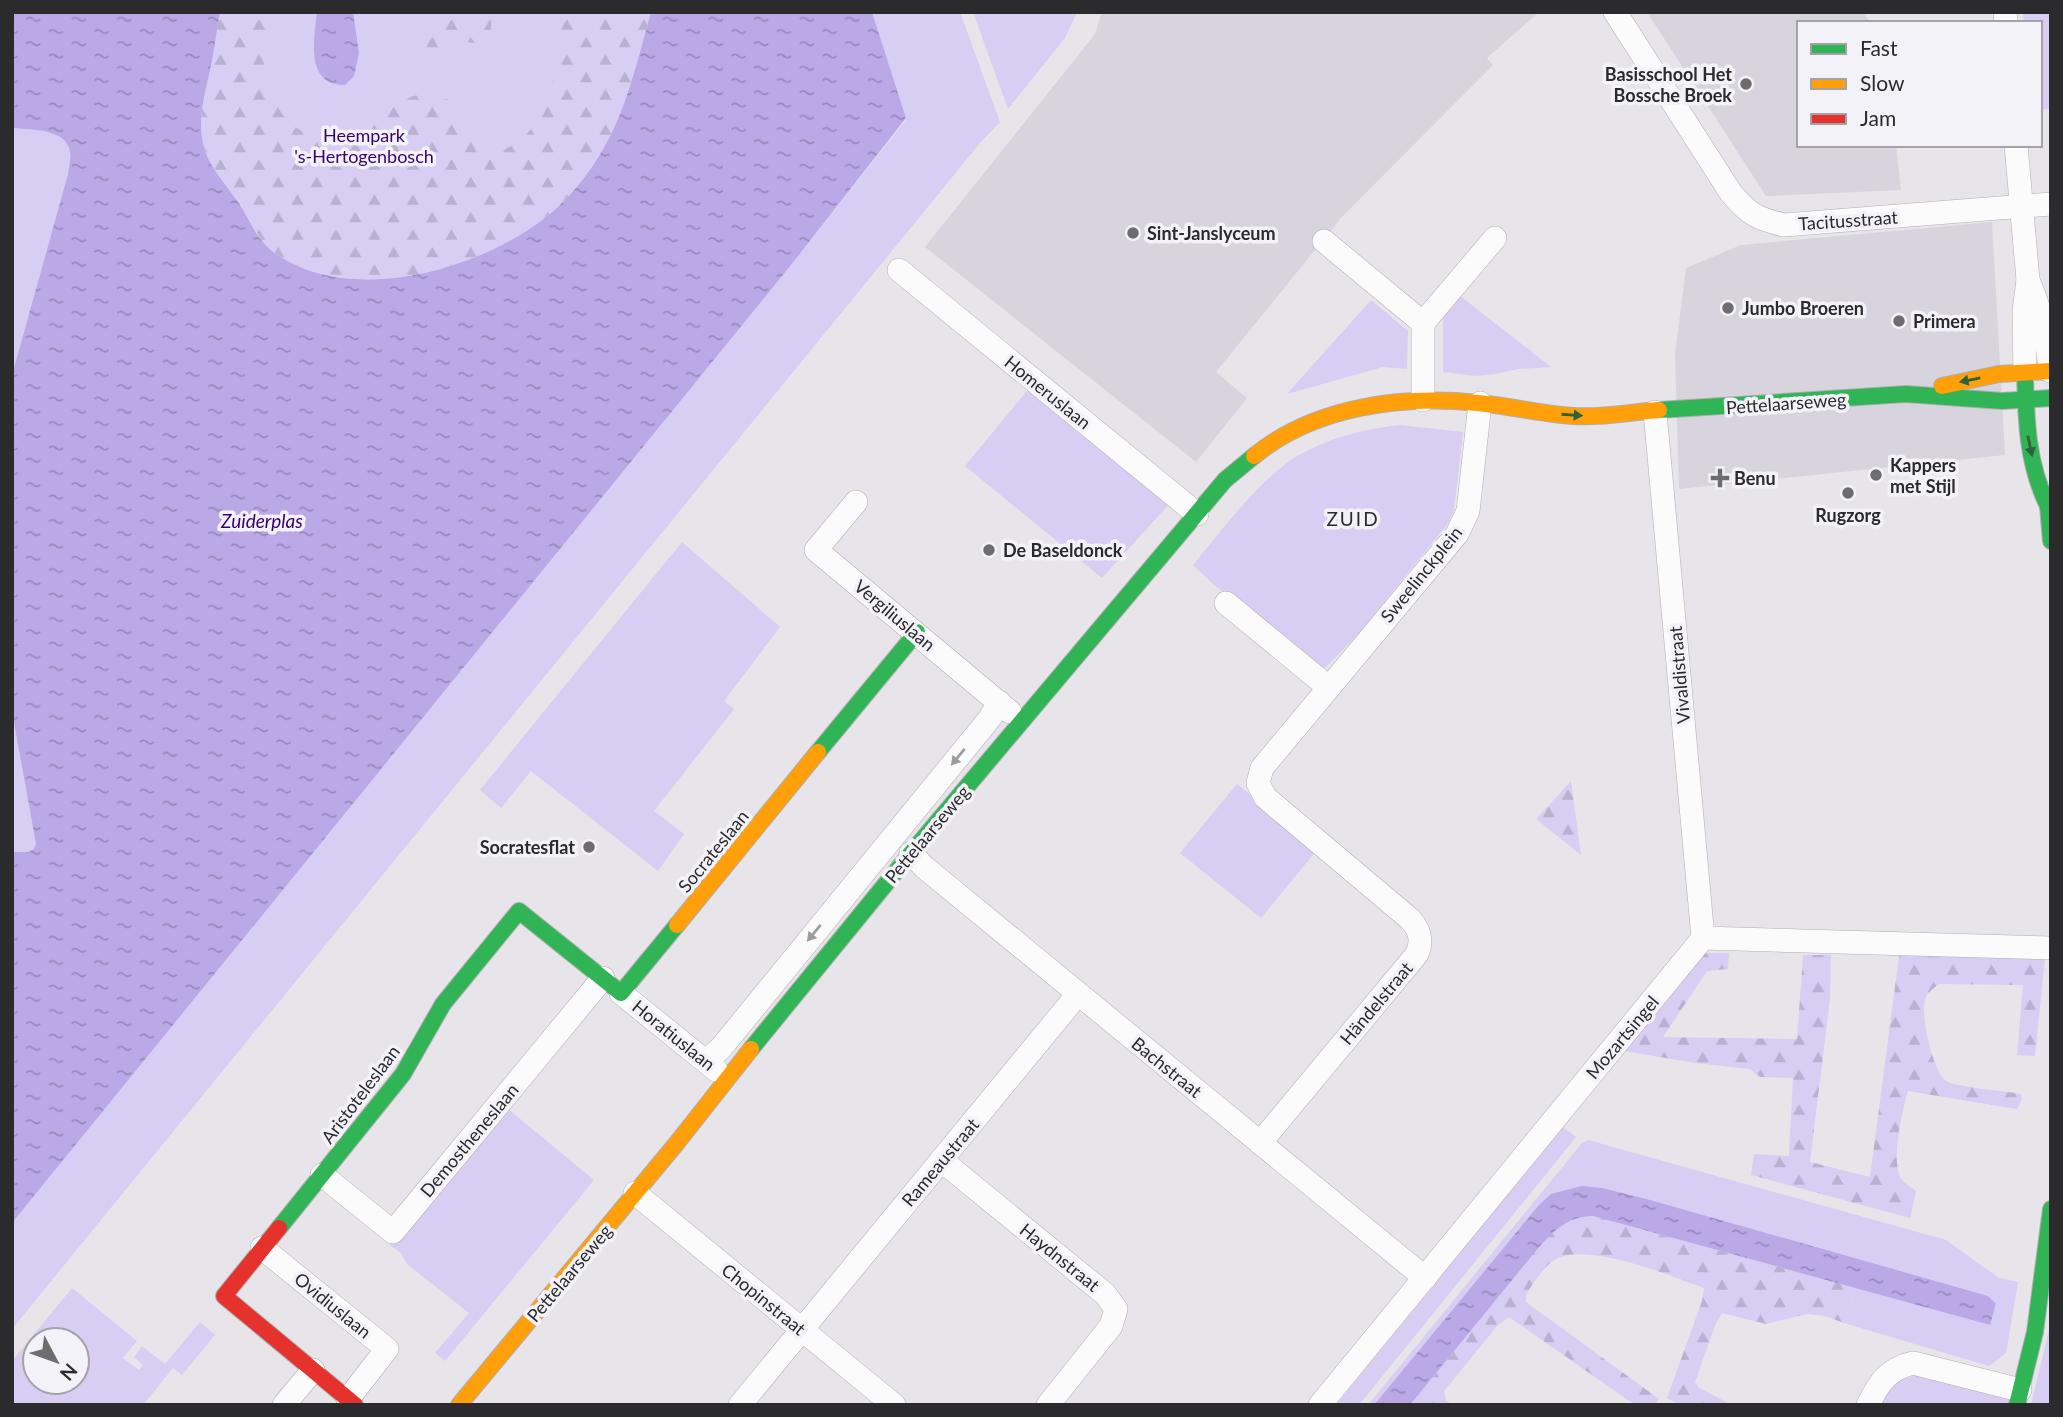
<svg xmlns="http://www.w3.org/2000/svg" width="2063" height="1417" font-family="Lato,sans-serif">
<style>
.built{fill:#d7d4de}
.green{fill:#d8cdf3;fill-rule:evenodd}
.forest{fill:url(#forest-firs)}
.water{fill:url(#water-ripples)}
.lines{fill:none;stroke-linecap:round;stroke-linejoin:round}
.street-casing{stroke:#afaeb1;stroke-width:24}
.fast-casing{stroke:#afaeb1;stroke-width:18}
.slow-casing{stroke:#afaeb1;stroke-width:18}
.jam-casing{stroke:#afaeb1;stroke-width:18}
.street{stroke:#fbfbfc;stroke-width:23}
.fast{stroke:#30b455;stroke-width:16}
.slow{stroke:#ff9f0a;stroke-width:16}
.jam{stroke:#e5322d;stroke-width:16}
.oneway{fill:#2d623d}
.oneway2{fill:#9d9d9f}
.poi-dot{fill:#6d6c6f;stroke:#f3f2f9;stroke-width:2.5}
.labels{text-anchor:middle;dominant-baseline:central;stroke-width:7;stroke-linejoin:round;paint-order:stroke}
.poi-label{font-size:18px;font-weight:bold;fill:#2b2b2d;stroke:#f3f2f9;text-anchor:start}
.park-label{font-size:18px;fill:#380370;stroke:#f3f2f9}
.street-label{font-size:18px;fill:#2b2b2d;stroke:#f3f2f9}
.neighbourhood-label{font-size:19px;letter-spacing:2px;fill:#2c2b30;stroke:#f3f2f9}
.water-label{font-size:19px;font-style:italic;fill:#36006d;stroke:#f3f2f9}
</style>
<defs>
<pattern id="forest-firs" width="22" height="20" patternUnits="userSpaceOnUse" patternTransform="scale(1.75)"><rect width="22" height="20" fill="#d8cdf3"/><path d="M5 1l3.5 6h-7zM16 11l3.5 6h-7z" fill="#bab0d1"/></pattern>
<pattern id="water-ripples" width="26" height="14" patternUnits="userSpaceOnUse" patternTransform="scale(1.75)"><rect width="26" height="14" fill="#bba8e7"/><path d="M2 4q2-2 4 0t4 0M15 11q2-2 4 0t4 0" fill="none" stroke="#9889bc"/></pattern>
</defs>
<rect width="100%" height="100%" fill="#e7e5ea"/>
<g class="built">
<polygon points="1102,12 1539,12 1487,58 1493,65 1341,218 1216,372 1247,398 1196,462 925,247 1095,34"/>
<polygon points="1647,12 1863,12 1870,23 1799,23 1799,145 1896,145 1901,190 1766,196"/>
<polygon points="1992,222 2005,455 1679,489 1675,354 1686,268 1741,245"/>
</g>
<g class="green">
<polygon points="220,12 651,12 423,273 213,49"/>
<polygon points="872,12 960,12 1000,122 980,143 12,1329 12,1223 791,265 905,121 906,118"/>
<polygon points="973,12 1077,12 1065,38 1008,109"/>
<polygon points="2023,12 2051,12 2051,109 2040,110 2040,23 2024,23"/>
<path d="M12,128c18,2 55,0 58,24 1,7 -1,15 -2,22l-56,201z"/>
<polygon points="1459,295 1551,367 1518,369 1495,374 1475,376 1443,372 1443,315"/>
<polygon points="1371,300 1408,331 1407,369 1383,367 1287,394"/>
<polygon points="1031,386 1170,503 1102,578 965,466"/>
<path d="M1400,425l63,7 -9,78 -5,12 -89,110 -37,38 -110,-86 -20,-19c27,-33 68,-87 104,-109 32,-18 66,-27 103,-31z"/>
<polygon points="682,542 780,627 724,701 734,709 654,811 684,834 658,871 531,771 501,808 480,790"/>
<polygon points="12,712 36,844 34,849 29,852 12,852"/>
<polygon points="1237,784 1317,850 1261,918 1180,853"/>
<polygon points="502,1104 594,1180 445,1361 435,1353 469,1313 407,1264 401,1253 390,1245"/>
<polygon points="1563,1127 1576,1137 1359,1405 1336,1405"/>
<polygon points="1588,1140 1946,1240 1999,1278 2018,1282 2006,1353 1989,1366 1844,1323 1856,1288 1990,1325 1996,1304 1538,1206 1374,1405 1368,1405 1582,1143"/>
<path d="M72,1288l65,53 -14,17 16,12 4,-5 -9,-8 8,-11 23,18 35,-42 15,13 -33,40 -9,-7 -30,37h-131v-44zM35,1340h42v42h-42z"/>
<polygon points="2051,1321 2051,1405 2031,1405"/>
<polygon points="1916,1375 2028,1405 1879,1405 1892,1383"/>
</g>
<g class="forest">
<path d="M220,12h54c-3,13 -10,28 -10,42 -2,23 7,47 22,64 23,26 57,27 86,9 6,-4 10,-11 15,-15 14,-12 30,-21 48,-17 30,6 31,32 47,53l17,5 24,-14 23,-30 12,-48 -2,-49h95c-20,71 -31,130 -84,186 -64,67 -212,113 -292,55 -19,-14 -24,-33 -37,-51 -12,-18 -31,-37 -35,-59 -5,-24 1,-45 6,-68 5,-21 7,-42 11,-63z"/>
<polygon points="415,12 491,12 491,30 488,38 476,43 447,40 435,53 432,63"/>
<polygon points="1571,781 1581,855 1536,819"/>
<path d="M1695,953h34l-1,16 -21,2 -44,66 134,2 6,-84h28l-1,44 -20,163 60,15 29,-221 146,2 -10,98 -18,-1 6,-70 -84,-1c-6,5 -12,8 -14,16 -5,15 8,72 21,81 10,6 59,10 75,13l1,5 -5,10 -109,-18c-6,19 -18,74 -6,89 4,4 10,8 14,11l-6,27 -159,-43 3,-21 35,2 4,-78 -33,-1 -10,-8 -55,-6 -76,-13z"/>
<path d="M1581,1216h12l263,72 -12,35 -19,-7 -18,-2 -41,10 -44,-11 -6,10 -21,59 4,6 33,17h-52l-13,-7 35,-97 2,-13c-34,-12 -115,-46 -148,-29 -8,4 -13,12 -19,19 -5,8 -12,14 -11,24l133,97 -5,6h-19l-126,-88 -11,8 -54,66 2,9 6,5h-42l130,-159c13,-14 22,-24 41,-30z"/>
</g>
<g class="water">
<path d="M12,12h208c-4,21 -6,42 -11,63 -5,23 -11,44 -6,68 4,22 23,41 35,59 13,18 17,37 37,51 80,58 228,12 292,-55 53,-56 64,-115 84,-186h221l34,106 -115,147 -779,958v-371h16l6,-3 2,-5 -24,-132v-337l56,-201c1,-7 3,-15 2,-22 -3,-24 -40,-22 -58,-24z"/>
<path d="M317,12h36l6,41 -5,23 -9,9c-40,0 -31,-45 -28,-73z"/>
<path d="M1582,1186l20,2 48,12 338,96 8,8 -6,21 -397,-109c-25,1 -36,12 -53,30l-130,159h-36l164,-199 13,-12z"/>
</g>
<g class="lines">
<defs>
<g id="street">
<path d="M1615,12l116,181c17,21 27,26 53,32l267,-21"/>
<polyline points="2005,12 2006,23"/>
<polyline points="2016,145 2028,280 2024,311 2025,373"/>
<polyline points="1324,241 1423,323"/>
<polyline points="899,270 1197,514"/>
<path d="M2028,280c14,32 19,57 22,91"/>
<polyline points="1423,400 1423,323 1495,238"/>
<polyline points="1655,412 1703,938"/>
<polyline points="856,502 816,550 1010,712"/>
<polyline points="1226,603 1328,687"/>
<polyline points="911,853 924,867 1425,1278"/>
<polyline points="621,993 716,1070"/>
<polyline points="706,1061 721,1048 990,718 999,702"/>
<path d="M1260,1143l157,-189c6,-14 3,-24 -7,-35l-145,-122 -7,-14 4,-15 195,-234 11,-23 12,-108"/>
<polyline points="941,1160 1105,1294 1116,1309 1111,1326 1048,1405"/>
<polyline points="322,1175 393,1232 603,978"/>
<polyline points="635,1193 894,1405"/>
<polyline points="262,1248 387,1349 348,1399"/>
<polyline points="284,1405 313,1370"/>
<polyline points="740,1405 1078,994"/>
<polyline points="1320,1405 1703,938 2051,948"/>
<path d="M1868,1405c11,-23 20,-36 45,-42l107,27"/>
</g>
<g id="fast">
<path d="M2025,373c1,46 2,91 23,133"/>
<polyline points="1659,410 1906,394 2002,401 2051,398"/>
<polyline points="2051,494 2048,506 2051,541"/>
<polyline points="818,752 917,632"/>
<polyline points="751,1049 911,853 1225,480 1254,456"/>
<polyline points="279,1228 403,1074 443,1004 519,911 621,993 677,925"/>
<polyline points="2017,1405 2035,1332 2051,1209"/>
</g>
<g id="slow">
<polyline points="1942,386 1999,374 2051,371"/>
<path d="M1254,456c61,-50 149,-61 224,-53 32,3 64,11 96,13 28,2 57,-4 85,-6"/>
<polyline points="677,925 818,752"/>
<polyline points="459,1405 676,1144 751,1049"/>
</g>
<polyline id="jam" points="279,1228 224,1296 355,1405"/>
</defs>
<use href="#street" class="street-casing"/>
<use href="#fast" class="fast-casing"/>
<use href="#slow" class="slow-casing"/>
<use href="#jam" class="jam-casing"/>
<use href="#street" class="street"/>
<use href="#fast" class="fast"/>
<use href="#slow" class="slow"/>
<use href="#jam" class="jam"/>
</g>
<defs><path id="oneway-solid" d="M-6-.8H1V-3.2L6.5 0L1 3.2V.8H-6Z" transform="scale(1.75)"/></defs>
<g class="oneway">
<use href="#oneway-solid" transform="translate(1970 380) rotate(169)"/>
<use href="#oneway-solid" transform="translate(1572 415) rotate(4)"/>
<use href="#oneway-solid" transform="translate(2030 446) rotate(78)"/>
</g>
<g class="oneway2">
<use href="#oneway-solid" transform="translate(958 757) rotate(129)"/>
<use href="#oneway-solid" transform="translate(814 933) rotate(129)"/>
</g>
<g class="poi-dot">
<circle cx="1746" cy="84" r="7"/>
<circle cx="1133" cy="233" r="7"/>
<circle cx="1728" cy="308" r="7"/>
<circle cx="1899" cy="321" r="7"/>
<circle cx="1876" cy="475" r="7"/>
<path d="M1716.5 467.5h7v7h7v7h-7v7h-7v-7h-7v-7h7z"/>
<circle cx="1848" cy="493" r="7"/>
<circle cx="989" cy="550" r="7"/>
<circle cx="589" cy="847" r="7"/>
</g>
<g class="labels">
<g class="poi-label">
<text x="1732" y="74" text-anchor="end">Basisschool Het<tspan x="1732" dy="21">Bossche Broek</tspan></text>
<text x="1147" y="233">Sint-Janslyceum</text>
<text x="1742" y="308">Jumbo Broeren</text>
<text x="1913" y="321">Primera</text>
<text x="1890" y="465">Kappers<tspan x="1890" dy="21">met Stijl</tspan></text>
<text x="1734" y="478">Benu</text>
<text x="1848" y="515" text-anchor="middle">Rugzorg</text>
<text x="1003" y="550">De Baseldonck</text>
<text x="575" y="847" text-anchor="end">Socratesflat</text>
</g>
<g class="park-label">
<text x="364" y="135">Heempark<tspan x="364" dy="21">'s-Hertogenbosch</tspan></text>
</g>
<g class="street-label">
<text transform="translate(1848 220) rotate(-4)">Tacitusstraat</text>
<text transform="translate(1048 392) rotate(39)">Homeruslaan</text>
<text transform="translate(1786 403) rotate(-4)">Pettelaarseweg</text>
<text transform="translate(1421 574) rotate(-51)">Sweelinckplein</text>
<text transform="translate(895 615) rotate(40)">Vergiliuslaan</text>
<text transform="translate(1679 675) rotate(-95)">Vivaldistraat</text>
<text transform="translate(927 834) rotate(-50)">Pettelaarseweg</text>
<text transform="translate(713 851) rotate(-51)">Socrateslaan</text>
<text transform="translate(1376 1003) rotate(-50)">Händelstraat</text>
<text transform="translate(674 1035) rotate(39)">Horatiuslaan</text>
<text transform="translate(1622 1037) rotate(-50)">Mozartsingel</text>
<text transform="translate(1167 1067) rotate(39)">Bachstraat</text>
<text transform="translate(360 1094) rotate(-53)">Aristoteleslaan</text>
<text transform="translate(469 1140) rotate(-50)">Demostheneslaan</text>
<text transform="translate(940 1162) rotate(-50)">Rameaustraat</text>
<text transform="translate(1060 1257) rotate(39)">Haydnstraat</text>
<text transform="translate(569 1273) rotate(-50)">Pettelaarseweg</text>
<text transform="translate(764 1299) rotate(39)">Chopinstraat</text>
<text transform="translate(333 1305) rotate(39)">Ovidiuslaan</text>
</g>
<g class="neighbourhood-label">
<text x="1353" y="518">ZUID</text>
</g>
<g class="water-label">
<text x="262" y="520">Zuiderplas</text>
</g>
</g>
<rect width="2063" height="1417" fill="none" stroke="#2b2b2d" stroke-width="28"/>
<rect x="1797" y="21" width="245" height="126" fill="#f3f2f9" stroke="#a3a2a7" stroke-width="2"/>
<rect x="1811" y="44" width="35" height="10" fill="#30b455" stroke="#a3a2a7" stroke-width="2"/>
<text x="1860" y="56" font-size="21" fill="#2b2b2d">Fast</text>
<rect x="1811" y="79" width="35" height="10" fill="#ff9f0a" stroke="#a3a2a7" stroke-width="2"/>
<text x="1860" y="91" font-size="21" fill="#2b2b2d">Slow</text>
<rect x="1811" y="114" width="35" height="10" fill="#e5322d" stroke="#a3a2a7" stroke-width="2"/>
<text x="1860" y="126" font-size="21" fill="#2b2b2d">Jam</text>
<g transform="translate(56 1361) rotate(131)"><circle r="33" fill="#f3f2f9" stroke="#a3a2a7" stroke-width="2"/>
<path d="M0-5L12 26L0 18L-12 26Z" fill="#6d6c6f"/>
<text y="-10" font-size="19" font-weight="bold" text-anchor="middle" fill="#2b2b2d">N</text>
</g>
</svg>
